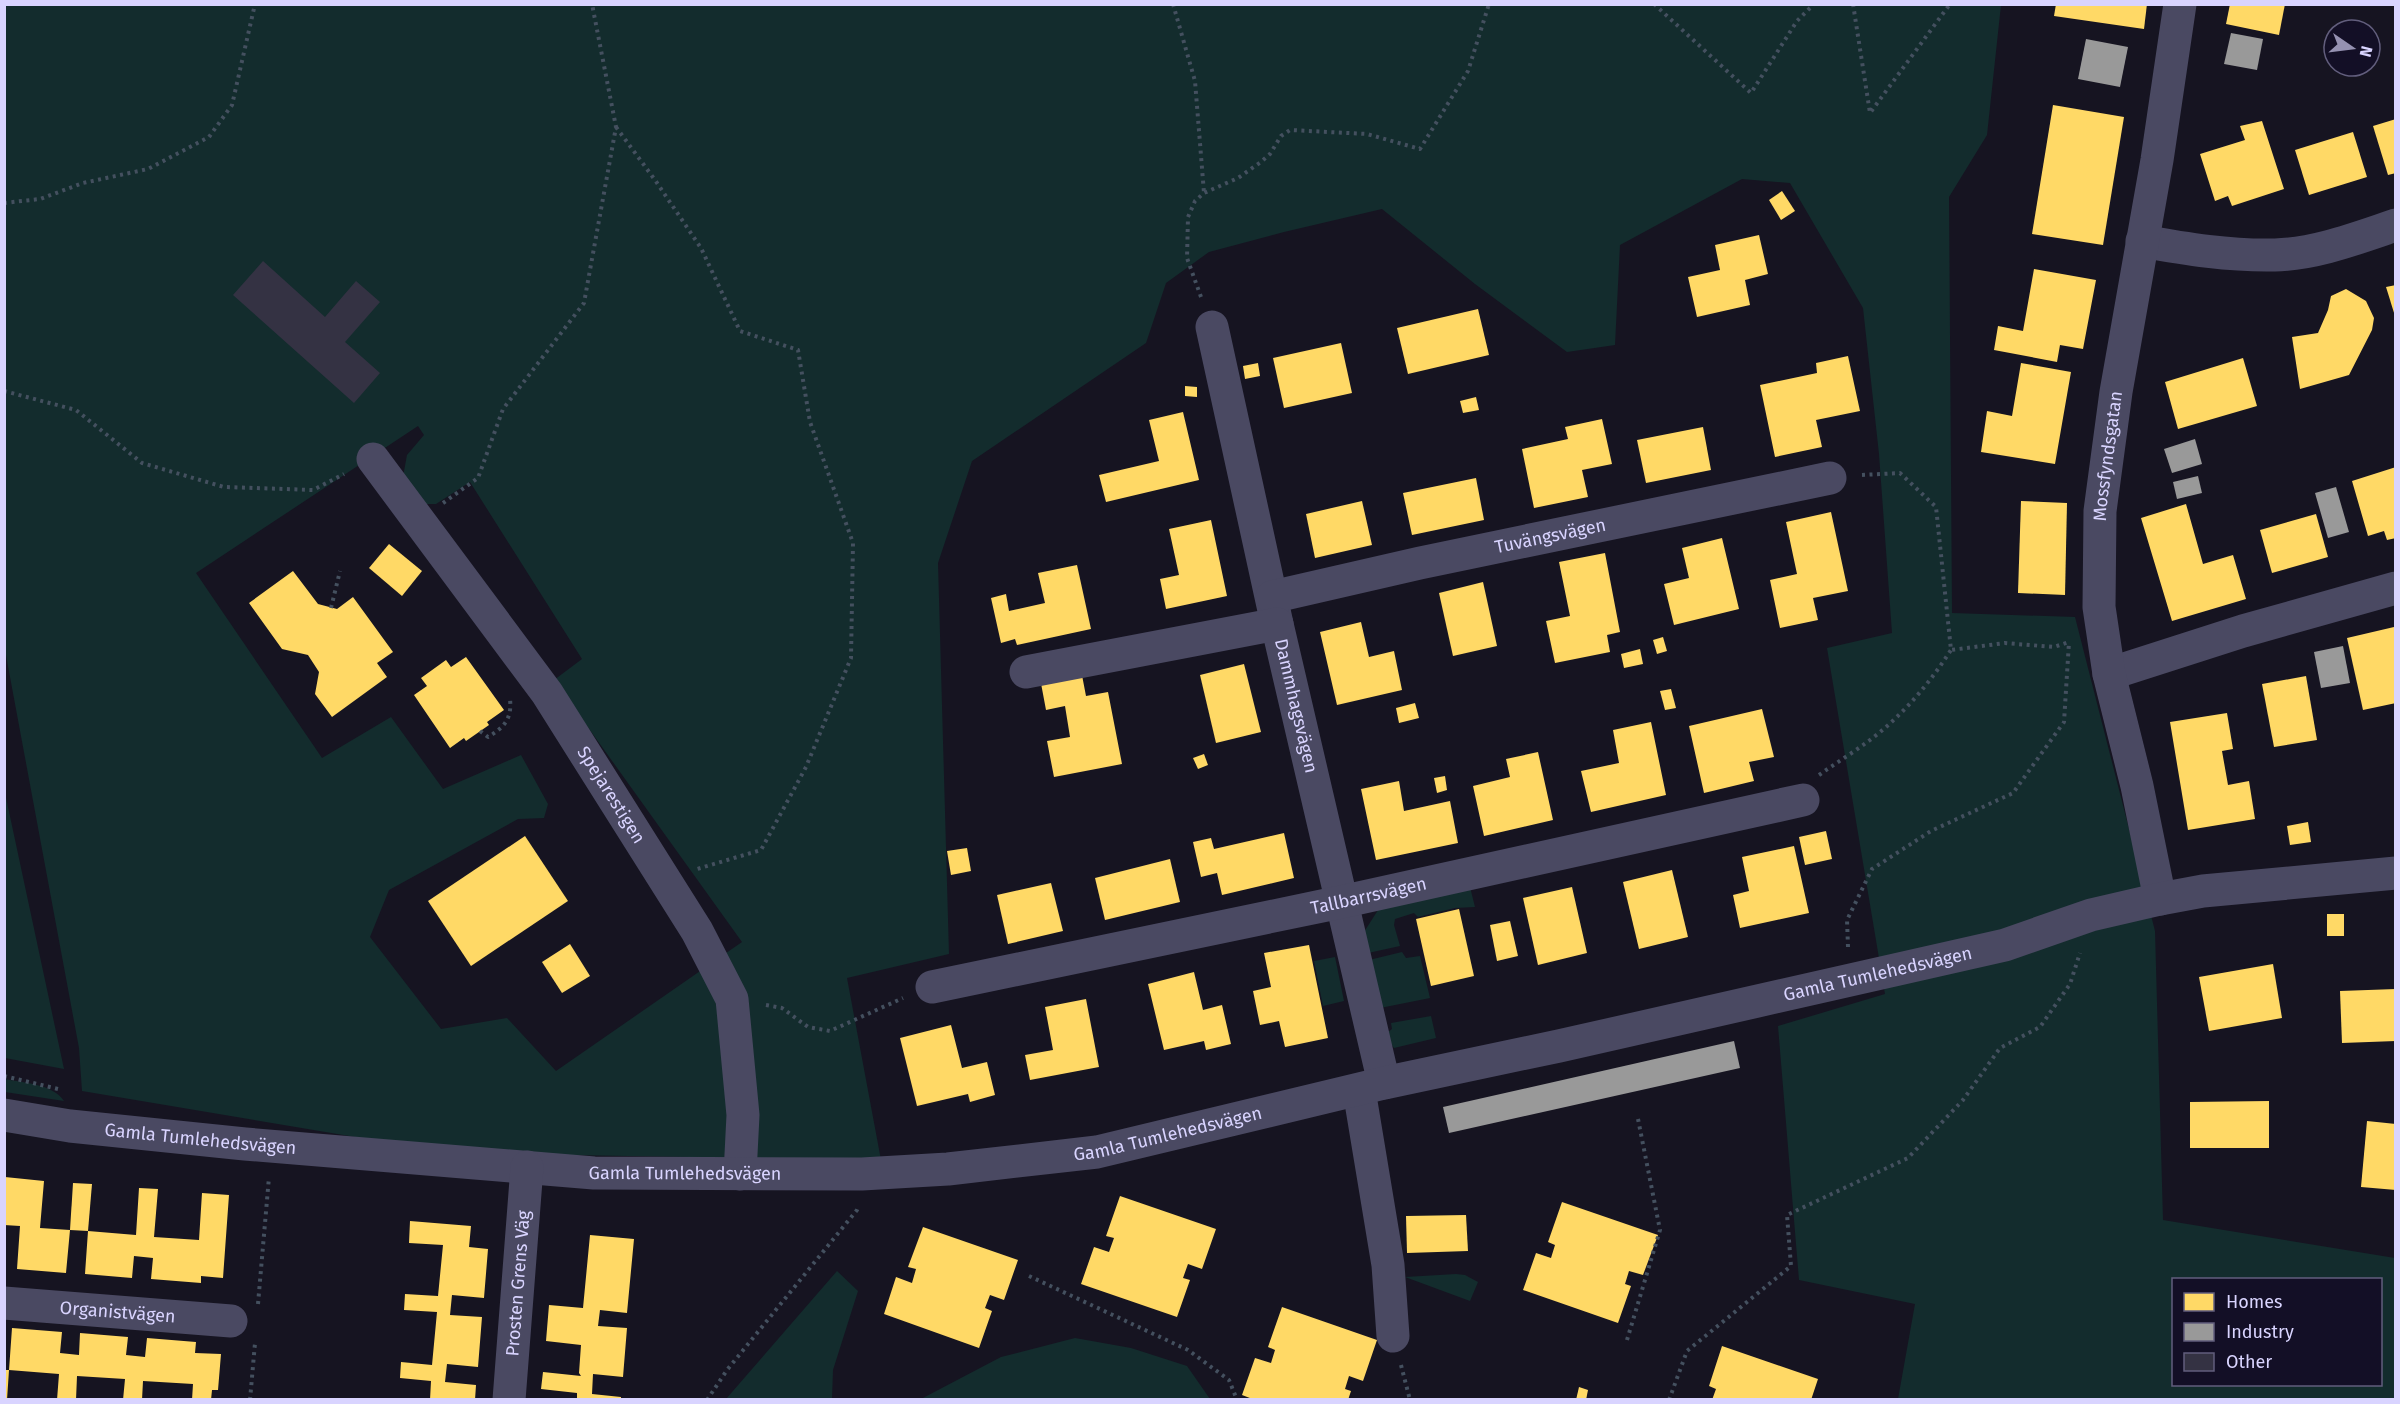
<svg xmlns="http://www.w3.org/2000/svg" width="2400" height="1404" font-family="'Fira Sans',sans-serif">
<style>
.green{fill:#132c2d;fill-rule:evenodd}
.homes{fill:#ffd966}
.industry{fill:#999}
.building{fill:#343243}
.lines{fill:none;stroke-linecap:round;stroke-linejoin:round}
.path{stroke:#44505f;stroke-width:4;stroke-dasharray:3 4.5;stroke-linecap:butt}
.minor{stroke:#4a4962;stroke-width:33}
.labels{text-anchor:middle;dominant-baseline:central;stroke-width:6;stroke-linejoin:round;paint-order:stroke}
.street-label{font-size:18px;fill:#d9d4ff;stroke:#130f26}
</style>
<rect width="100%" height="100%" fill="#161421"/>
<g class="green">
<path d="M4,5h1997l-14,130 -38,62 3,416 123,4 80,314 8,289 232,38v141h-497l17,-95 -116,-24 -21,-254 107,-32 -58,-346 65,-15 -13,-179 -16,-146 -73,-125 -48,-4 -122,66 -5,100 -48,7 -92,-68 -93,-75 -98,23 -75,20 -43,31 -20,60 -174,118 -34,102 11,391 -102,24 34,182 -314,-5 -176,-12 -309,-52 -3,-43 -74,-398zM418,426l6,9 -17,20 -4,22 20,27h13l34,-22 112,177 -28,21 188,262 -186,129 -49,-53 -66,11 -71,-92 19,-47 129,-71 26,-1 4,-14 -27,-49 -78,34 -52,-72 -69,41 -126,-185zM2174,1280h206v104h-206z"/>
<polygon points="4,793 5,793 64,1069 5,1058"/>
<polygon points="1470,887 1475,907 1455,908 1418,917 1414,913 1395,919 1394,925 1400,946 1368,953 1364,932 1380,907"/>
<polygon points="1402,952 1406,958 1420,956 1430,998 1380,1008 1369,960"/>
<polygon points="1335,957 1344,1001 1323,1006 1314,961"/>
<polygon points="1431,1016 1436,1038 1394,1048 1387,1038 1387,1033 1392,1029 1391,1023"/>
<path d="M5,1079c19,4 48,5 59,22l-59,-9z"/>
<polygon points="837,1271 858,1291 833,1370 832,1399 726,1399"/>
<polygon points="1456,1274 1465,1275 1478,1282 1470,1301 1405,1277"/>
<polygon points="1075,1338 1131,1348 1187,1366 1210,1399 921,1399 1001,1357"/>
</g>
<g class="homes">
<polygon points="2056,4 2147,4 2144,29 2054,16"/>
<polygon points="2230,4 2285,4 2279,35 2226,24"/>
<polygon points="2053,105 2124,117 2103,245 2032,234"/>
<polygon points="2396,119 2396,173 2388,175 2373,126"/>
<polygon points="2262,121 2284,189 2232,206 2228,196 2215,201 2200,154 2245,140 2240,126"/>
<polygon points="2353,132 2367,177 2309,195 2295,150"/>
<polygon points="1782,191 1795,211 1781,220 1769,200"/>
<polygon points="1759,235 1768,274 1745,280 1750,305 1697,317 1688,277 1720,270 1715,245"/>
<polygon points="2034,269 2096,280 2083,349 2060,345 2057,362 1994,350 1998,326 2023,331"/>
<polygon points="2396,285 2396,316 2395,316 2386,287"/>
<polygon points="2346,289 2366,301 2374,318 2372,330 2349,375 2300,389 2292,337 2318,333 2328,310 2331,296"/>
<polygon points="1478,309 1489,355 1408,374 1397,328"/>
<polygon points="1341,343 1352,393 1284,408 1273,358"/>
<polygon points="1848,356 1860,411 1816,420 1822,447 1775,457 1760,385 1817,373 1816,363"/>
<polygon points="2243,358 2257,406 2178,429 2165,382"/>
<polygon points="1258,363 1260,376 1245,379 1243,366"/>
<polygon points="2021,363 2071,372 2055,464 1981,452 1987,411 2012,416"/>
<polygon points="1185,386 1197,387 1197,397 1185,396"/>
<polygon points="1476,397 1479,410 1463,413 1460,401"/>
<polygon points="1183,412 1199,480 1106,502 1099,475 1159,461 1149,420"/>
<polygon points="1602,419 1612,464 1582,470 1588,497 1534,508 1522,449 1568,439 1565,427"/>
<polygon points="1703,427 1711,470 1646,483 1637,440"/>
<polygon points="2396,467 2396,538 2387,540 2384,531 2368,536 2352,481"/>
<polygon points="1476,478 1484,520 1412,535 1403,493"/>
<polygon points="1362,501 1372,545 1315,558 1306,514"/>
<polygon points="2021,501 2067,503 2065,595 2018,593"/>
<polygon points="2186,504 2203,564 2233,555 2246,599 2172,621 2141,518"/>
<polygon points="1831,512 1848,591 1813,598 1818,620 1780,628 1770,580 1797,574 1786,522"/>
<polygon points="2316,514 2328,557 2272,573 2260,530"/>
<polygon points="1211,520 1227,596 1166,609 1160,579 1179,575 1169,529"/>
<polygon points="1722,538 1739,609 1674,625 1664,584 1689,578 1682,548"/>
<polygon points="389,544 422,571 402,596 369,568"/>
<polygon points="1605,553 1620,632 1607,635 1610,652 1555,663 1546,621 1570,616 1559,562"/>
<polygon points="1077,565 1091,629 1017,645 1015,639 1001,643 991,598 1006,594 1009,611 1045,603 1038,573"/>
<polygon points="293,571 318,604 337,609 353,597 393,652 377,663 387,677 332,717 315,694 319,672 308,655 282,649 249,603"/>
<polygon points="1483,582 1497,646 1453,656 1439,593"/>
<polygon points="1361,622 1369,657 1394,651 1402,690 1337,705 1320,632"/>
<polygon points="2394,627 2396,703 2363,710 2347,638"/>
<polygon points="1663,637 1667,651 1657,654 1653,640"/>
<polygon points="1640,649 1643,664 1624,668 1621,654"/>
<polygon points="466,657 504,710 487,722 489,725 466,741 464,738 450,748 414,695 427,686 421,678 446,660 451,667"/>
<polygon points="1244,664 1261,732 1216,743 1200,675"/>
<polygon points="1081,670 1086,696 1108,692 1122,764 1054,777 1047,741 1070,737 1065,706 1046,710 1040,678"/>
<polygon points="2306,676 2317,740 2274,747 2262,684"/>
<polygon points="1671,689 1676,708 1665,710 1660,691"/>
<polygon points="1415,703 1419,718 1399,723 1396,708"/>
<polygon points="1762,709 1774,757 1749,762 1754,781 1704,793 1689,726"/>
<polygon points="2227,713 2233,749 2222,751 2228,785 2249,781 2255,819 2188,830 2170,722"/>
<polygon points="1651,722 1666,795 1591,812 1581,771 1619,763 1613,730"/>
<polygon points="1538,752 1553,820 1484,836 1473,786 1510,777 1506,759"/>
<polygon points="1204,754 1208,765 1198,769 1193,758"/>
<polygon points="1445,776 1447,790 1437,793 1434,778"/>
<polygon points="1399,781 1404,811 1450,801 1458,843 1376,860 1361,789"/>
<polygon points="2308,822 2311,842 2290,845 2287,826"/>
<polygon points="1826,831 1832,859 1805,865 1799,837"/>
<polygon points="1284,833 1294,878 1222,895 1217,873 1201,877 1193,842 1211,838 1214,849"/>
<polygon points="525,836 568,901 471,966 428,901"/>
<polygon points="1794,846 1809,913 1740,928 1733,895 1749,891 1742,857"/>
<polygon points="967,848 971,871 951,875 947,851"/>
<polygon points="1170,859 1180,902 1105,920 1095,878"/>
<polygon points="1672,870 1688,937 1639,949 1623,882"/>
<polygon points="1051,883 1063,931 1008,944 997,895"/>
<polygon points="1572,887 1587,953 1538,965 1523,898"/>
<polygon points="1459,909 1474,976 1431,986 1416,919"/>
<rect x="2327" y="914" width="17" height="22"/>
<polygon points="1510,921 1518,956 1497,961 1490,925"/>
<polygon points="570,944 590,976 562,993 542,962"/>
<polygon points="1309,945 1328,1038 1285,1047 1279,1021 1260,1025 1253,991 1271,987 1264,953"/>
<polygon points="2273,964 2282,1018 2209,1031 2199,977"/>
<polygon points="1194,972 1203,1010 1222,1005 1231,1044 1206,1050 1204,1041 1164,1050 1148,984"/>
<polygon points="2396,989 2396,1041 2342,1043 2340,991"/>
<polygon points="1086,999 1099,1067 1030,1080 1025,1055 1053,1050 1045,1007"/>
<polygon points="951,1025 962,1068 987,1062 995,1095 970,1102 968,1094 917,1106 900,1038"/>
<polygon points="2269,1101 2269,1148 2190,1148 2190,1102"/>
<polygon points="2367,1121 2396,1124 2396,1190 2361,1187"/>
<polygon points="5,1177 44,1181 40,1228 70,1230 66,1273 17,1269 20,1226 4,1225"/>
<polygon points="73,1183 92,1184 88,1231 70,1230"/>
<polygon points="139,1188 158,1189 154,1237 199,1240 202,1193 229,1195 223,1278 201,1276 201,1283 151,1279 153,1258 134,1256 132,1278 85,1274 88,1231 136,1235"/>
<polygon points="1120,1196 1216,1229 1202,1269 1188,1264 1183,1278 1190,1280 1177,1317 1081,1284 1094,1247 1109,1252 1114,1238 1106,1236"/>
<polygon points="1562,1202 1658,1235 1643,1275 1629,1271 1625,1284 1631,1286 1618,1323 1523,1290 1536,1253 1551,1258 1555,1245 1548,1242"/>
<polygon points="1466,1215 1468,1251 1407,1253 1406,1216"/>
<polygon points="410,1221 471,1226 469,1247 488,1249 484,1298 452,1295 450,1315 482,1317 478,1367 447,1364 445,1382 476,1385 475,1400 430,1400 431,1381 400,1378 401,1362 432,1365 437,1312 404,1310 405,1294 438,1296 443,1245 409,1243"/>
<polygon points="923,1227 1018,1260 1004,1300 990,1295 985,1308 992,1311 979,1348 884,1314 896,1277 912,1283 916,1269 908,1267"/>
<polygon points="590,1235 634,1239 627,1313 600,1310 598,1326 627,1328 623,1377 593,1374 592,1394 621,1397 621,1400 577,1400 577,1393 541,1389 543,1372 581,1376 579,1373 581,1345 546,1341 549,1305 583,1308"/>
<polygon points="1282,1307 1377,1340 1363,1381 1349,1376 1345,1389 1351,1391 1348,1400 1255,1400 1242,1395 1255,1358 1271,1363 1275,1350 1268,1347"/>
<polygon points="12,1328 62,1332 60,1353 79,1355 80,1333 128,1337 126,1355 145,1357 147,1338 196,1342 195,1353 221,1354 218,1390 212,1390 211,1400 192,1400 193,1384 143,1381 142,1400 123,1400 125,1379 77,1376 76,1400 57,1400 59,1374 9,1370 7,1400 4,1400 4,1370 9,1370"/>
<polygon points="1722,1346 1818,1379 1811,1400 1712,1400 1716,1389 1709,1386"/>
<polygon points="1579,1387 1588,1390 1586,1400 1576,1400"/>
</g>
<g class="industry">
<polygon points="2231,33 2263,39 2257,70 2224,64"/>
<polygon points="2086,39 2128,47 2120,87 2078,79"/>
<polygon points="2195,439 2202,464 2172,473 2164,449"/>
<polygon points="2198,476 2202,493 2177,499 2173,482"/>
<polygon points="2336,487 2349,532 2328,538 2315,493"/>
<polygon points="2343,646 2350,683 2321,688 2314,652"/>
<polygon points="1734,1041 1740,1068 1449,1133 1443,1107"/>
</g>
<polygon class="building" points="263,261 325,317 356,281 380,302 345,342 380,373 354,403 233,295"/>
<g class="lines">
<g class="path">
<polyline points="1173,4 1195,81 1204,193"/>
<polyline points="1654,4 1751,93 1797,21 1814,4"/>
<polyline points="1853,4 1870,113 1950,4"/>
<polyline points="616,127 655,180 701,248 740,331 798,350 810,422 853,543 851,658 806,767 761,850 697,869"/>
<polyline points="4,203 40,199 83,183 148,169 209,137 232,105 255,4"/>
<polyline points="1201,297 1187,258 1188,217 1195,201 1204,193 1238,178 1261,162 1270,154 1281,136 1290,130 1367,134 1420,149 1468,71 1489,4"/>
<polyline points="4,391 76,410 142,463 224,487 313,490 344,474"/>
<polyline points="1862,475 1900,473 1936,507 1951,650 2005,643 2054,647 2069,642"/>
<polyline points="443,503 478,478 503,409 584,303 616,127 592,4"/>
<polyline points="331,608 340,571"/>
<path d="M480,731l8,6c17,-10 24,-19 22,-38"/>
<path d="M1819,775c17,-12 35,-23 51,-35 33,-25 59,-56 81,-90"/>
<polyline points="1848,947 1847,920 1872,869 1931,831 2013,793 2064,722 2069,642"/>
<polyline points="766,1005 782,1008 808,1027 830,1031 903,998"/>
<polyline points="4,1076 62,1090"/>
<polyline points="1029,1276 1188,1350 1229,1380 1237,1400"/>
<polyline points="258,1304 269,1177"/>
<polyline points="1627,1340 1660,1230 1638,1119"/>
<polyline points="1401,1365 1410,1400"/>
<polyline points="250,1400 255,1343"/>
<polyline points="707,1400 727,1370 857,1210 858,1207"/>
<polyline points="1669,1400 1687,1351 1791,1266 1787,1215 1908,1158 1963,1100 2000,1048 2040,1027 2070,984 2080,953"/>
</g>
<g class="minor">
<path d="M2142,241c44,8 88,15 133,14 41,-1 82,-17 121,-30"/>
<path id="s1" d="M1212,327l65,297 107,459"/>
<path id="s2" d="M373,459l174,234 150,238 35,68 11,116 -3,59"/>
<path id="s3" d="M1272,597l148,-34 410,-85"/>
<polyline points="1026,672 1277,624"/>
<polyline points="2109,674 2243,631 2396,588"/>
<path id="s4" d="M2160,899l-23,-113 -28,-112 -10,-67 1,-96 16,-119 41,-232 23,-156"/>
<path id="s5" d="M932,987l409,-85 462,-102"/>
<polyline points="1359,1090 1388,1265 1393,1336"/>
<path id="s6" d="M4,1115l66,11 175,18 349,29 268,1 86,-5 149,-17 287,-69 175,-37 446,-101 86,-30 69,-16 43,-8 193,-18"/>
<path id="s7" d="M4,1303l227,18"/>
<path id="s8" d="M509,1400l18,-233"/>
</g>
</g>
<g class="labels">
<g class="street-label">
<text stroke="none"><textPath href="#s4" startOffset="450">Mossfyndsgatan</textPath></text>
<text stroke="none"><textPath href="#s3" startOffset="285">Tuvängsvägen</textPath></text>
<text stroke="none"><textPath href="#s1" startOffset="388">Dammhagsvägen</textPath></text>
<text stroke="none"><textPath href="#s2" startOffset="412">Spejarestigen</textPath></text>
<text stroke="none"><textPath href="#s5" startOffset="446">Tallbarrsvägen</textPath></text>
<text stroke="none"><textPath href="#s6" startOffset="1898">Gamla Tumlehedsvägen</textPath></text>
<text stroke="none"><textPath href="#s6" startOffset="1170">Gamla Tumlehedsvägen</textPath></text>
<text stroke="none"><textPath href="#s6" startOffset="198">Gamla Tumlehedsvägen</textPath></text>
<text stroke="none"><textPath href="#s6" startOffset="684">Gamla Tumlehedsvägen</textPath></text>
<text stroke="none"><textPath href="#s8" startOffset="117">Prosten Grens Väg</textPath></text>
<text stroke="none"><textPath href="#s7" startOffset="114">Organistvägen</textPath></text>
</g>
</g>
<rect width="2400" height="1404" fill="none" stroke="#d9d4ff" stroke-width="12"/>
<rect x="2172" y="1278" width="210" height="108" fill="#130f26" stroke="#625e7d" stroke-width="1.5"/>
<rect x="2184" y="1293" width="30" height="18" fill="#ffd966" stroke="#625e7d" stroke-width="1.5"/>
<text x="2226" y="1308" font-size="18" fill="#d9d4ff">Homes</text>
<rect x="2184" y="1323" width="30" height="18" fill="#999999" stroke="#625e7d" stroke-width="1.5"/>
<text x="2226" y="1338" font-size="18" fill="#d9d4ff">Industry</text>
<rect x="2184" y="1353" width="30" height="18" fill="#343243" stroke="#625e7d" stroke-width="1.5"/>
<text x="2226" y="1368" font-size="18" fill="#d9d4ff">Other</text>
<g transform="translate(2352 48) rotate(104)"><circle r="28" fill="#130f26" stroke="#625e7d" stroke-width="1.5"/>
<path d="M0-4.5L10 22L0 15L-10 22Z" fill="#9591b1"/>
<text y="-9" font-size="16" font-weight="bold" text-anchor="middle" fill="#d9d4ff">N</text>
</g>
</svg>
